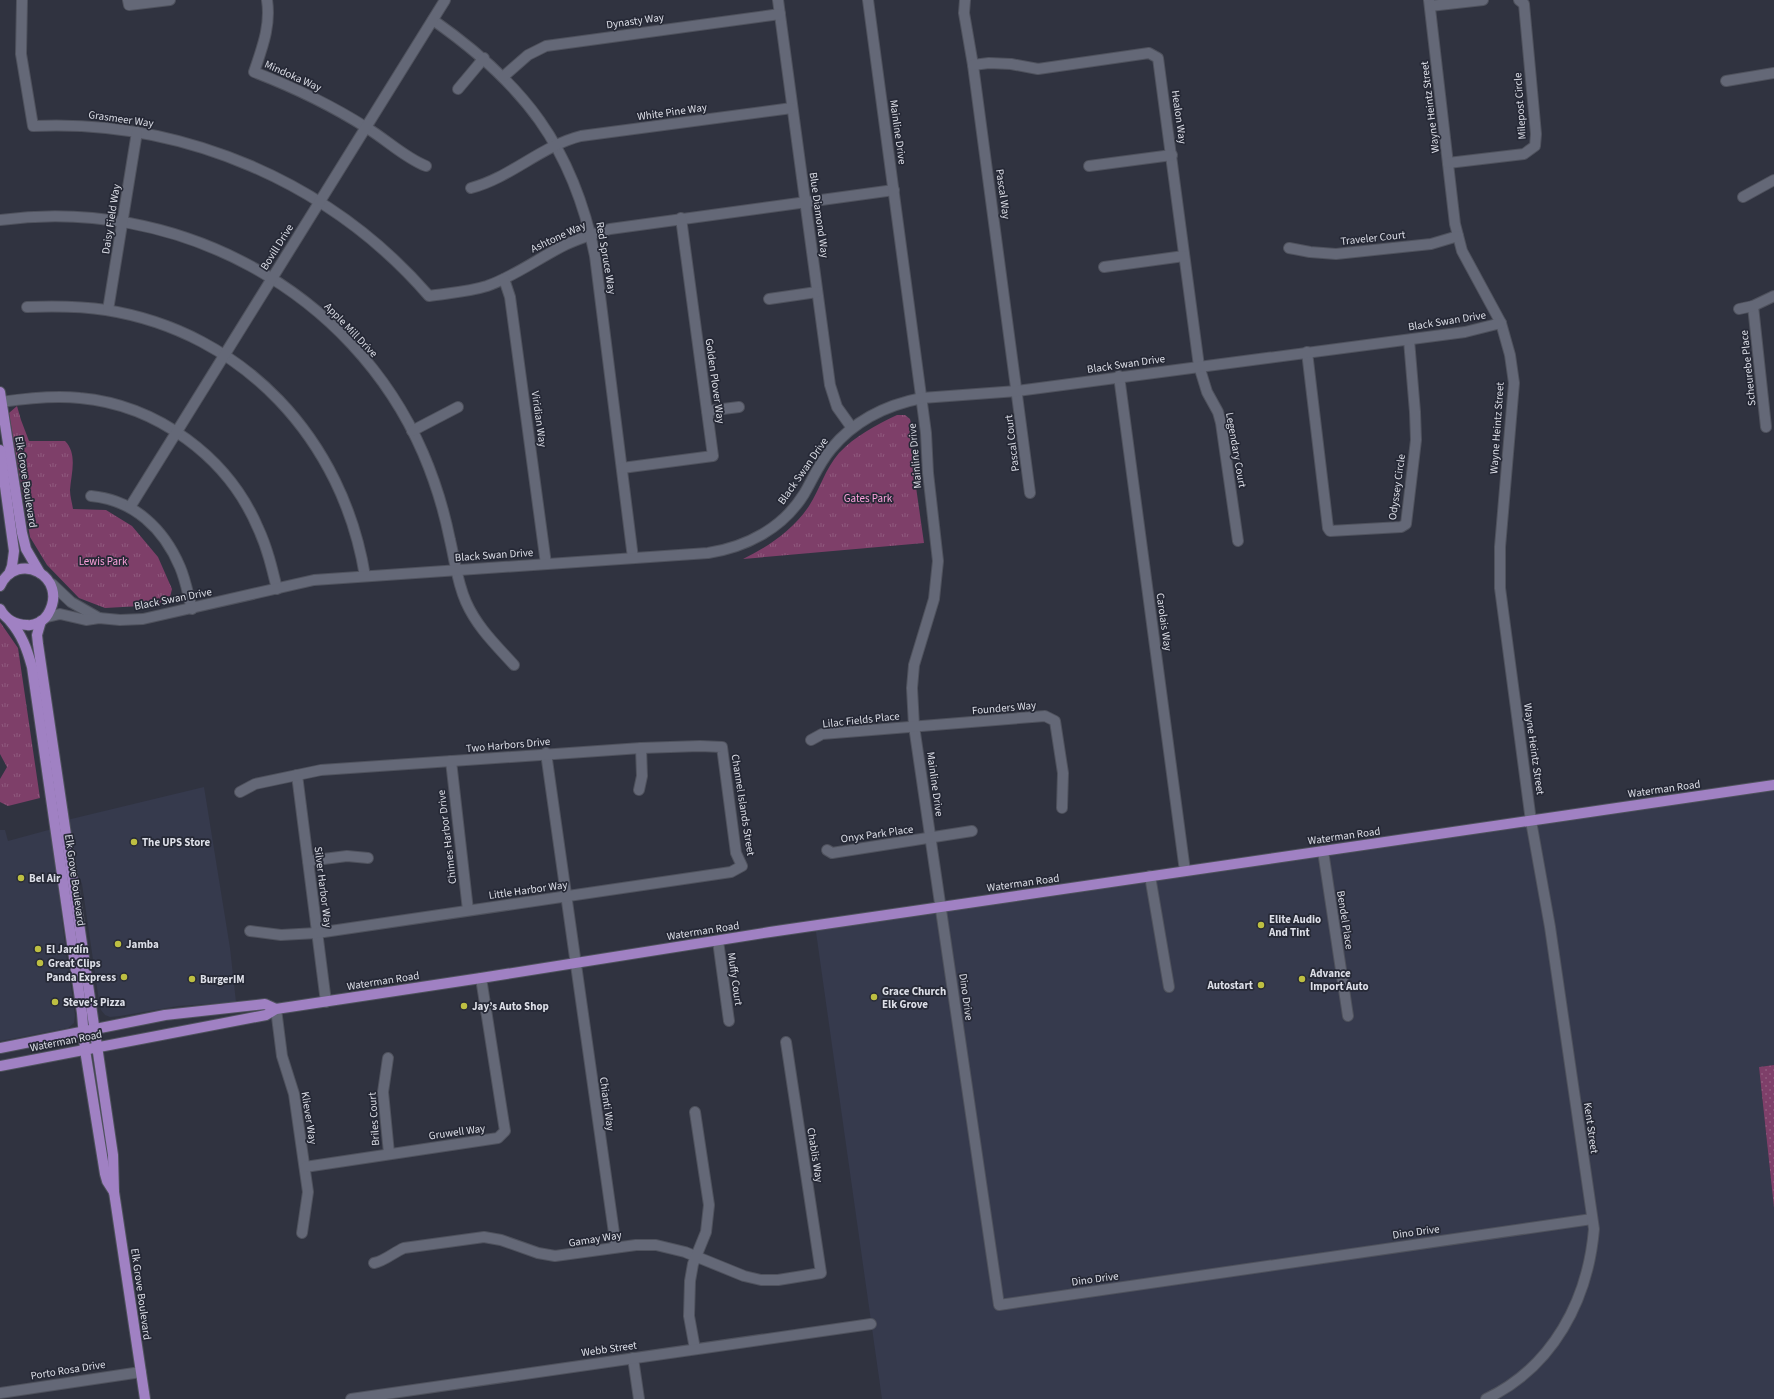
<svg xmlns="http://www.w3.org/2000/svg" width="1774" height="1399" font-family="'Source Sans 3',sans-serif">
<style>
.built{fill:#363a4d}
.grass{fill:url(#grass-dots)}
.park{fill:url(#park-tufts)}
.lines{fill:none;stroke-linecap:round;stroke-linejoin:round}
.minor-casing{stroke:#4f525d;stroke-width:12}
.major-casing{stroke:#4f525d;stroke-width:12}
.minor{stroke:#646877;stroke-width:10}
.major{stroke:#a081c3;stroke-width:10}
.poi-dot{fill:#bebf42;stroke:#262936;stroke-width:1.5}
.labels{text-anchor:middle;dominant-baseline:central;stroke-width:3.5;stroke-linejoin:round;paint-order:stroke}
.street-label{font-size:11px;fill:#dcdee7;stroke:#262936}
.park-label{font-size:11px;fill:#faa1db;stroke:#262936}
.poi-label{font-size:11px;font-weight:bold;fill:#dcdee7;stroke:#262936;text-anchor:start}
</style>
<defs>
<pattern id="grass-dots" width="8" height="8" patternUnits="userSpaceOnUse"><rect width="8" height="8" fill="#7e3f69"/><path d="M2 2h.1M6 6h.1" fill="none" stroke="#905a7e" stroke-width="1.8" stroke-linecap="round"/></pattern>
<pattern id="park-tufts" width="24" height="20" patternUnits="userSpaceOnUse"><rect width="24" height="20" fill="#7e3f69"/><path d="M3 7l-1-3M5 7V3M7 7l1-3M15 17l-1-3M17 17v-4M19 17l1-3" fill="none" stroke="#905a7e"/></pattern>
</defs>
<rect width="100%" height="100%" fill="#303340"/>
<g class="built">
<polygon points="1774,785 1774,1065 1759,1067 1774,1208 1774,1399 882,1399 815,925"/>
<polygon points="204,787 230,948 236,1002 178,1006 120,1016 110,1017 105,1015 101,1010 99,1001 82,884 74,864 67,820"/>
<polygon points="52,829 65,946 75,1015 74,1023 68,1028 0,1041 0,830 5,830 8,841"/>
</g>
<polygon class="grass" points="1774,1065 1774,1208 1759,1067"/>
<g class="park">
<path d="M17,406l4,14 8,21h36c13,13 6,33 5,49 0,6 2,13 3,19l33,1 26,16 26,31 14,32 -3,12 -28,5 -36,2 -26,-10 -32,-33 -17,-28 -21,-124z"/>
<path d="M897,415h8l5,4 4,19 -3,7 3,28 10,70 -181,16c25,-12 50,-29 66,-53 11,-17 16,-37 30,-53 16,-17 37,-28 58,-38z"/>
<polygon points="0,622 18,648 40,798 8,806 0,802 0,779 7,767 0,754"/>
</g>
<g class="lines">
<defs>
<g id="minor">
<path d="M22,0l-1,54 12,72c150,-7 297,56 396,170 19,-3 39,-4 58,-10 26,-9 49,-26 74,-39 15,-8 32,-13 49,-18l284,-39"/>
<polyline points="128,0 129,5 170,0"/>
<path d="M267,0c4,26 -5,48 -13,72 39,15 77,33 113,56 20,12 38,30 59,38"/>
<polyline points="778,0 830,385 837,407 852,428"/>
<polyline points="868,0 926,433 928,473 938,561 934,599 914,665 912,688 914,726 999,1305 1592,1219"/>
<polyline points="965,0 964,13 973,65 1030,493"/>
<path d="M1429,0l26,224 7,27 39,72 9,32 4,28 -14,164v41l31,233 19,106 44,302c-6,71 -41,138 -108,170"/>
<polyline points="1430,6 1483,0"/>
<path d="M433,20c90,63 140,126 162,236l38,302"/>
<polyline points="973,65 989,63 1011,64 1038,69 1149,53 1158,58 1199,366 1207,392 1218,412 1221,423 1238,541"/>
<polyline points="504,76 528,55 546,46 780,14"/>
<polyline points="1726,81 1774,73"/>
<polyline points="458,89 484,58"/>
<polyline points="1448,163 1524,154 1535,146 1536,134 1524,4 1519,0"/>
<polyline points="1089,166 1172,155"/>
<path d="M471,188c39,-10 70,-42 110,-52l211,-28"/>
<polyline points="1743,197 1774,180"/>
<path d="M0,220c175,-24 352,69 423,233 12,28 21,57 27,87 5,21 7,42 16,62 11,25 30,43 48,63"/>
<polyline points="1289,248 1310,252 1336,254 1431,244 1458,236"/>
<polyline points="1104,267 1184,256"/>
<polyline points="504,279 510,297 546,564"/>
<polyline points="769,299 817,292"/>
<polyline points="1753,306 1766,427"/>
<path d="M27,307c27,-1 53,-1 79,3 138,22 237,130 259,266"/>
<polyline points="1739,309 1753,306 1774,296"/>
<polyline points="108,310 137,132"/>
<polyline points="1307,352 1328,528 1330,531 1401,527 1406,524 1416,440 1415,412 1409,340"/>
<polyline points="1119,376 1185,871"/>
<path d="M1,402c27,-4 53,-7 79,-4 77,7 148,59 178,130 9,19 14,40 19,61"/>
<polyline points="707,411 739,407"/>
<polyline points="412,431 458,407"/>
<polyline points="622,468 713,456 681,218"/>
<path d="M91,496c43,4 73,33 89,71 6,14 8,28 12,42"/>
<polyline points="130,507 445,0"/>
<polyline points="52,584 71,602 99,618"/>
<path d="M47,617l13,-3 26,6 13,-2 21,2 23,-1 171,-39 394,-27c39,-6 75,-25 96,-59 9,-15 15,-31 27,-45 23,-28 55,-44 91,-51l95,-7 448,-59 36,-9"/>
<polyline points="811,740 822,734 1045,716 1055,721 1063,773 1062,808"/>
<polyline points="546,753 616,1247"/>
<polyline points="451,761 468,910"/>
<polyline points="297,775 326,1002"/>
<polyline points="639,790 642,776 641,748"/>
<polyline points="240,792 255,784 321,770 641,748 700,746 722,747 736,853 742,866 731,872 317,933 281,935 250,931"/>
<polyline points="827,850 832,853 972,831"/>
<polyline points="1323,851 1348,1016"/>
<polyline points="308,861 347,856 368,858"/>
<polyline points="1150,876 1169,987"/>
<polyline points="718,941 729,1021"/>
<polyline points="276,1009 282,1056 294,1094 308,1192 302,1233"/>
<polyline points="388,1058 383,1092 389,1153"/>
<polyline points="305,1167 498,1138 505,1131 481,978"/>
<path d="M374,1263c11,-2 20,-11 30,-15l80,-11 17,3 37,13 17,3 81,-11h20l29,7 59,24 17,4h17l43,-7 -35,-231"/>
<polyline points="695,1349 689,1316 690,1281 693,1264 706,1232 709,1205 695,1112"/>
<polyline points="633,1358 639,1399"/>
<polyline points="0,1393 141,1372"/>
<polyline points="351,1399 871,1324"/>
</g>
<g id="major">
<polyline points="0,392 22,533 26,549 40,573"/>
<polyline points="0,450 14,551 12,566 9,574"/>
<path d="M0,586c17,-37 70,-9 48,28 -4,7 -13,12 -21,11 -12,0 -21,-5 -27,-16"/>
<path d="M10,621c12,14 17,28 22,46l50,346 3,37 20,124 2,7 7,11"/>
<polyline points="41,621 37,635 38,644 113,1155 114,1192 145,1399"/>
<polyline points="0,1048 165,1015 265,1004 276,1009"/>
<polyline points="0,1066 266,1015 276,1009 481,978 770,932 1774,785"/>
</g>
</defs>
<use href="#minor" class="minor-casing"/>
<use href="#major" class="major-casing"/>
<use href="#minor" class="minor"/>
<use href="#major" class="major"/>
</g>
<g class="poi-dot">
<circle cx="134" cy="842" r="4"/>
<circle cx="21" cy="878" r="4"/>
<circle cx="1261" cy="925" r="4"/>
<circle cx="118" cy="944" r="4"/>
<circle cx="38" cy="949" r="4"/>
<circle cx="40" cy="963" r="4"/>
<circle cx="124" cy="977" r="4"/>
<circle cx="192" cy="979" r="4"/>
<circle cx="1302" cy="979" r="4"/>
<circle cx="1261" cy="985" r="4"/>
<circle cx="874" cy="997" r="4"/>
<circle cx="55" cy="1002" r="4"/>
<circle cx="464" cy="1006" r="4"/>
</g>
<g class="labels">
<g class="street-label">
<text transform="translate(635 21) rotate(-8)">Dynasty Way</text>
<text transform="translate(293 76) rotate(24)">Mindoka Way</text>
<text transform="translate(1520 106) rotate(-94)">Milepost Circle</text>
<text transform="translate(1430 107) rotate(-97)">Wayne Heintz Street</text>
<text transform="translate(672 112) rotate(-8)">White Pine Way</text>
<text transform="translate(1179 117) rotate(82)">Healon Way</text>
<text transform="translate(121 119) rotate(8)">Grasmeer Way</text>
<text transform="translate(898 132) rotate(82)">Mainline Drive</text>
<text transform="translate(1003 194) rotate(82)">Pascal Way</text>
<text transform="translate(819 215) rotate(82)">Blue Diamond Way</text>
<text transform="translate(111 219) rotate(-81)">Daisy Field Way</text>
<text transform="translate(558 237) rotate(-25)">Ashtone Way</text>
<text transform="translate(1373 238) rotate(-6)">Traveler Court</text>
<text transform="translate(277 247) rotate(-58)">Bovill Drive</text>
<text transform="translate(606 258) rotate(80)">Red Spruce Way</text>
<text transform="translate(1447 321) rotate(-9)">Black Swan Drive</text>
<text transform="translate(351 330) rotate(46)">Apple Mill Drive</text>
<text transform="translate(1126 364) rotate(-8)">Black Swan Drive</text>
<text transform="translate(1748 368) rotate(-96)">Scheurebe Place</text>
<text transform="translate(715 381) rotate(82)">Golden Plover Way</text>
<text transform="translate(539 419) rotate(82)">Viridian Way</text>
<text transform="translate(1497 428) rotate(-86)">Wayne Heintz Street</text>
<text transform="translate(1012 443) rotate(-97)">Pascal Court</text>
<text transform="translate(1236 450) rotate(80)">Legendary Court</text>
<text transform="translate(915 456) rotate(-95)">Mainline Drive</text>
<text transform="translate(803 471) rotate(-55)">Black Swan Drive</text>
<text transform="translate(26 482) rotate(81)">Elk Grove Boulevard</text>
<text transform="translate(1397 487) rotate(-82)">Odyssey Circle</text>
<text transform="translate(494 555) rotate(-4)">Black Swan Drive</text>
<text transform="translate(173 599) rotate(-11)">Black Swan Drive</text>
<text transform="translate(1164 622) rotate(82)">Carolais Way</text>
<text transform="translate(1004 708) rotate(-5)">Founders Way</text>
<text transform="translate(861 720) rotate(-6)">Lilac Fields Place</text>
<text transform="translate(508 745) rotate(-5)">Two Harbors Drive</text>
<text transform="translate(1534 749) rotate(82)">Wayne Heintz Street</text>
<text transform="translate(935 784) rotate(82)">Mainline Drive</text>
<text transform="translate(1664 789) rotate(-8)">Waterman Road</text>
<text transform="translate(743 805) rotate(81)">Channel Islands Street</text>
<text transform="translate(877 834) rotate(-8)">Onyx Park Place</text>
<text transform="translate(1344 836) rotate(-8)">Waterman Road</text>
<text transform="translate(447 837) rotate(-97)">Chimes Harbor Drive</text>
<text transform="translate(75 880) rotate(82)">Elk Grove Boulevard</text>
<text transform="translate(1023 883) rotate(-8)">Waterman Road</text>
<text transform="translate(323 887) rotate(83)">Silver Harbor Way</text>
<text transform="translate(528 890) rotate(-8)">Little Harbor Way</text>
<text transform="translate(1345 920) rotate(81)">Bendel Place</text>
<text transform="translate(703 931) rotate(-9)">Waterman Road</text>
<text transform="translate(735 979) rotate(82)">Muffy Court</text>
<text transform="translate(383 981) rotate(-9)">Waterman Road</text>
<text transform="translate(966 997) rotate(82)">Dino Drive</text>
<text transform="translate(66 1041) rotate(-11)">Waterman Road</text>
<text transform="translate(607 1104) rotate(82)">Chianti Way</text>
<text transform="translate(309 1118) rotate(81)">Kliever Way</text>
<text transform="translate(374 1119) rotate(-94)">Briles Court</text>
<text transform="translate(1591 1128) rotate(82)">Kent Street</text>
<text transform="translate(457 1132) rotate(-8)">Gruwell Way</text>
<text transform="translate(815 1155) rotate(81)">Chablis Way</text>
<text transform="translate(1416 1232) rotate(-8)">Dino Drive</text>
<text transform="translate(595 1239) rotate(-9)">Gamay Way</text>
<text transform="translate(1095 1279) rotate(-8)">Dino Drive</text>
<text transform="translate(141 1294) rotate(82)">Elk Grove Boulevard</text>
<text transform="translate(609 1349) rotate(-8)">Webb Street</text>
<text transform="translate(68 1370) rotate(-9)">Porto Rosa Drive</text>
</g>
<g class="park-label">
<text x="868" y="498">Gates Park</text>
<text x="103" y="561">Lewis Park</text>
</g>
<g class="poi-label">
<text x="142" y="842">The UPS Store</text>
<text x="29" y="878">Bel Air</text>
<text x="1269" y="919">Elite Audio<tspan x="1269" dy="13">And Tint</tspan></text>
<text x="126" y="944">Jamba</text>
<text x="46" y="949">El Jardín</text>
<text x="48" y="963">Great Clips</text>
<text x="1310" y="973">Advance<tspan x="1310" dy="13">Import Auto</tspan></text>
<text x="116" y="977" text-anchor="end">Panda Express</text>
<text x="200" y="979">BurgerIM</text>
<text x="1253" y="985" text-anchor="end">Autostart</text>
<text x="882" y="991">Grace Church<tspan x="882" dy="13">Elk Grove</tspan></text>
<text x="63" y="1002">Steve's Pizza</text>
<text x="472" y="1006">Jay’s Auto Shop</text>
</g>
</g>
</svg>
